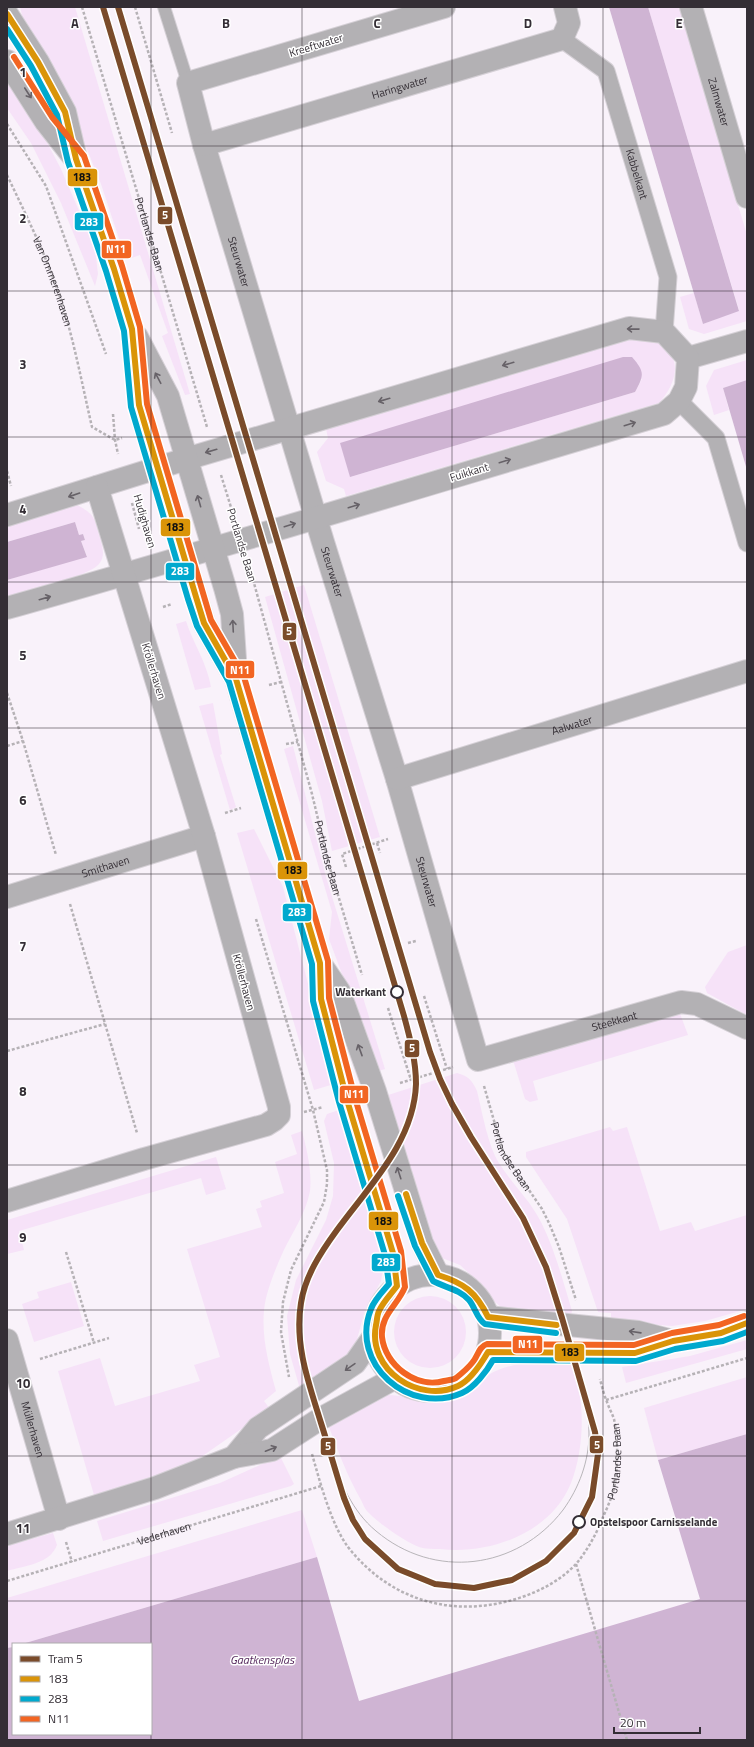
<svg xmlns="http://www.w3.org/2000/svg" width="754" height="1747" font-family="'Titillium Web',sans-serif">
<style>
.green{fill:#f6e2f8;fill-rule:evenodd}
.water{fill:#cfb4d3}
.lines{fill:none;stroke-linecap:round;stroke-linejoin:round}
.service-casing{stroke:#d5d0d6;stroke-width:14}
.pedestrian-casing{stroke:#d5d0d6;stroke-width:19}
.minor-casing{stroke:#d5d0d6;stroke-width:24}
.tertiary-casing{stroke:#d5d0d6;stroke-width:24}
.path{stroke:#b6b2b6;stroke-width:2.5;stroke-dasharray:3 2;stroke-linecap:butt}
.service{stroke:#b3b1b4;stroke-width:12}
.pedestrian{stroke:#b3b1b4;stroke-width:17}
.minor{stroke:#b3b1b4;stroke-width:22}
.tertiary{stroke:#b3b1b4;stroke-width:22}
.tram{stroke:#b8b5b9;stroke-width:1}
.bus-1-casing{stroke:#fff;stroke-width:9}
.bus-2-casing{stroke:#fff;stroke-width:9}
.bus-3-casing{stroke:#fff;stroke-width:9}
.bus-1{stroke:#da9408;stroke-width:6}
.bus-2{stroke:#00a9ce;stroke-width:6}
.bus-3{stroke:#f26522;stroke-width:6}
.tram-1-casing{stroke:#fff;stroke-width:9}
.tram-1{stroke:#7a4b2a;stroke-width:6}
.oneway{stroke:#676268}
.grid{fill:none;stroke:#342e35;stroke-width:1;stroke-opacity:0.55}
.stop-dot{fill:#fff;stroke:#342e35;stroke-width:2}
.labels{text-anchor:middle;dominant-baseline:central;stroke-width:3;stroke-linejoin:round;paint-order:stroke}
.street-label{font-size:11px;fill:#342e35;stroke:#fff}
.stop-label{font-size:11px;font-weight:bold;fill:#342e35;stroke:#fff;text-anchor:end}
.water-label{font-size:12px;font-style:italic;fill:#55285c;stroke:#fff}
.grid-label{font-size:13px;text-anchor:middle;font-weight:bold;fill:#342e35;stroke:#fff;stroke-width:3;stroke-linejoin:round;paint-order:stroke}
.line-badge{stroke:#fff;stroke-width:1.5}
.badge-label{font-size:11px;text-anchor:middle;font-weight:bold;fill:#fff}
.pale-badge-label{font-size:11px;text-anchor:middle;font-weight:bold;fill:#111}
</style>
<rect width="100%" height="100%" fill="#f9f2fa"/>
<g class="green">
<polygon points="20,7 75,7 190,394 185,395 162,336 168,333 140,255 126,260 101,184 65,95 25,27"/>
<polygon points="648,7 679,7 747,235 747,321 704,334 689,329 680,297 694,293 703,324 739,310"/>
<polygon points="7,73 21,93 61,169 95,248 98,274 95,286 61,203 31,143 7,108"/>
<path d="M631,338c7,0 15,-1 22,1 4,1 9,6 13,9 17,17 7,39 -7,55l-313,93 -2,-7 -18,-8 -9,-29 11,-14 -2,-9zM642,379l-7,13 -285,85z"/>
<polygon points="747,360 747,380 723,388 729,410 714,415 706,386 714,370"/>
<path d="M77,505c19,10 17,13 23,33 2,8 6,18 -1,26 -11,13 -73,27 -92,33v-17l80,-24 -6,-15 4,-1 -2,-6 -4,1 -4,-13 -68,20v-17z"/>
<polygon points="304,585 380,837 332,851 322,801 265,597"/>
<path d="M186,621c7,22 21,42 25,66l-16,3 -19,-66z"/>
<polygon points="213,703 222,754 220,755 236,807 230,810 199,706"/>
<polygon points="293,746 326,877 385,1069 378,1071 329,939 332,912 284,749"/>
<polygon points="254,829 283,887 334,1084 314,1090 237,833"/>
<polygon points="747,945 747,1015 707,993 705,987 728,952"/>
<polygon points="679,1011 688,1035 533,1081 538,1100 530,1102 525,1099 513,1060"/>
<path d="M457,1073c11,3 15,7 20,18 5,20 11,55 22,72 13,21 31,37 42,59 14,28 22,59 31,89l-1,4 -69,-7 -7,-6 -12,-16 -23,-21 -18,-7 -4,-4 -14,-27 -39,-131z"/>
<polygon points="342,1109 384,1255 383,1269 381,1281 365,1310 356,1343 346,1357 300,1389 290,1354 287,1316 296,1280 326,1220 333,1196 334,1163 324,1121 327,1114"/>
<polygon points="610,1127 613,1131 627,1127 660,1231 691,1222 695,1231 747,1215 747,1309 705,1321 672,1326 611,1321 611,1313 598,1312 567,1219 526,1157 526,1152"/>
<path d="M302,1131c5,19 10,40 8,60 -4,22 -18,42 -27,61 -7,15 -13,31 -17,46 -7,31 2,64 10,93l-12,10 6,8 -79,55 -97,31 -36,-124 42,-13 15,48 85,-25 -6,-16 26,-8 -33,-108 75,-22 -6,-18 6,-2 -2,-6 24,-8 -9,-31 22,-8 -6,-19z"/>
<polygon points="216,1157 226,1189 206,1195 201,1178 19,1231 24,1250 7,1254 7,1220"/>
<polygon points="71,1282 84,1326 34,1342 22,1304 39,1298 37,1292"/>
<circle cx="430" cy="1332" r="36"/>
<polygon points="747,1340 747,1349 626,1383 622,1367 690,1356"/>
<path d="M527,1363l44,1c2,8 5,15 7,23 7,28 4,69 -7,96 -20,50 -81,72 -131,66 -7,0 -15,0 -21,-2 -12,-4 -42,-25 -50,-34 -4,-3 -6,-9 -8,-13 -14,-24 -24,-52 -34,-78 15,-7 45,-27 60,-27 22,0 42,11 64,4 17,-6 22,-13 36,-23 12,-8 25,-11 40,-13z"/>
<polygon points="747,1377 747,1434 658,1460 644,1408"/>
<polygon points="280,1456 294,1484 291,1486 103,1541 97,1521 220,1483"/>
<polygon points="302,1510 317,1557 22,1644 13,1644 13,1647 7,1648 7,1598"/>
<path d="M53,1533l4,12c-7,19 -33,21 -50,26v-25z"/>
</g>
<g class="water">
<polygon points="609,7 648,7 739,311 703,324"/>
<path d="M623,357h9c13,15 12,18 3,35l-285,85 -10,-34z"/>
<polygon points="747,380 747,470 723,388"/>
<polygon points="75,522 79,535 83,534 85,540 81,541 87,557 7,580 7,542"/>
<polygon points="747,1434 747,1740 7,1740 7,1648 13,1647 13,1734 151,1734 151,1644 22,1644 317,1557 359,1701 700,1599 658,1460"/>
</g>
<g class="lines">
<defs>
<polyline id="service" points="164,7 188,83"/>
<g id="pedestrian">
<path id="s7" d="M562,39l44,32 62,206 -4,55"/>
<polyline points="679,401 716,438 747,543"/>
</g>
<g id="minor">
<path id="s8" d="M444,7l-256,76 16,62 119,397 74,237 81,281 203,-58 16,2 50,24"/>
<path id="s9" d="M691,7l56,190"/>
<path id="s10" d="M204,145l358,-106 7,-16 -4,-16"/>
<polyline points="688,358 747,341"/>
<path d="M7,515l179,-56 443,-131 35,4 24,26 -2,29 -7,14 -15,13c-219,65 -437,132 -657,194"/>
<path id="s11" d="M397,779l350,-108"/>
<path id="s12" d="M7,897l197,-61"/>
<polyline points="7,1201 144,1159 266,1125 274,1120 279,1115 279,1107 204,836 97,487"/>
<path id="s13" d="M7,1340l52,179"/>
<polyline points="234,1457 258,1428 355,1363 374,1336"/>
<polyline points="7,1534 155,1488 234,1457 272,1450 320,1419 395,1378"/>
</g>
<g id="tertiary">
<polyline points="7,14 38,62 65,112 76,159 114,269 132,329 139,405 143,420 204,623 236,679 240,693 320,963 321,999 347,1100 393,1253 397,1286"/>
<polyline points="7,61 46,122 72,155"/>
<polyline points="137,337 168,396 225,588 232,614 236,674"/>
<polyline points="320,963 339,991 375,1091 422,1243 438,1275"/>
<circle cx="432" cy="1333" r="58"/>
<polyline points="488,1317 638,1332 673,1341"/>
<polyline points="488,1352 635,1353 673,1341 721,1333 747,1323"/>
</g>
</defs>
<use href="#service" class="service-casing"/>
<use href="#pedestrian" class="pedestrian-casing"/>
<use href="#minor" class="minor-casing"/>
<use href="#tertiary" class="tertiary-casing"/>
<g class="path">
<path id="s1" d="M82,7l125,420"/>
<polyline points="135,7 172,133"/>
<polyline points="7,124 46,186 106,354"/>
<path id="s2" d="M7,175c19,40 39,80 53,122 14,43 22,87 32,130l23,13 7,-2"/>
<polyline points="113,414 115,440 118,454"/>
<polyline points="7,471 11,486"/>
<polyline points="221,475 234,517"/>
<polyline points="132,503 139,529"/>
<path id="s3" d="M249,565l63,229 17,71 33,110"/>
<polyline points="163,607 172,604"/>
<polyline points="269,685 281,682"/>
<polyline points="7,693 23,741 56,855"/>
<polyline points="286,744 298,742"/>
<polyline points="7,746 23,741"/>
<polyline points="225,813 241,808"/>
<polyline points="377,843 380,853"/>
<polyline points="346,867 342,854 388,839"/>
<polyline points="70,904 137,1133"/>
<polyline points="256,919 313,1110 327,1170 327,1184 324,1202 291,1270 283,1302 281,1332 289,1377"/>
<polyline points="408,943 416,941"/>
<polyline points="424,996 447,1069"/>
<polyline points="388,1008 411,1080"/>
<polyline points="7,1051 105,1024"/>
<polyline points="400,1083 453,1067"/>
<path id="s4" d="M484,1086l19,66 39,57 7,14 10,24 17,53"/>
<polyline points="304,1112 323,1107"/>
<polyline points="66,1252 94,1343"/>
<polyline points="40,1359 109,1338"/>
<polyline points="606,1400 747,1358"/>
<path id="s5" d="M312,1454c8,28 19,70 36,93 44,56 110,73 177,49 19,-7 37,-17 51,-32 11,-13 21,-31 27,-47 5,-11 10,-22 12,-34 3,-20 3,-44 -1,-64 -2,-6 -5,-11 -7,-17 -3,-7 -5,-15 -7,-23"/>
<polyline points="66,1542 72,1562"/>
<polyline points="576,1564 627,1740"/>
<path id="s6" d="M7,1581l314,-95"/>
</g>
<use href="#service" class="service"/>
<use href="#pedestrian" class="pedestrian"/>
<use href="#minor" class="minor"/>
<use href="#tertiary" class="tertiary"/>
<path class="tram" d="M331,1453c9,29 21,58 45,78 58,49 141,39 187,-21 16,-22 26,-49 26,-76 0,-20 -5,-38 -10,-57"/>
<defs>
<g id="bus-1">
<path d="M7,14l31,48 27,50 11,47 38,110 18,60 7,76 57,192 8,26 32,56 84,284 1,36 26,101 46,153 4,33c-6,8 -14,16 -18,25 -2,4 -2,10 -3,14 -9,45 43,79 82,61 13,-6 23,-22 30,-34l147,1 38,-12 48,-8 26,-10"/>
<path d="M406,1194l16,49 16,32c26,8 38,17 50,42l69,8"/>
</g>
<g id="bus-2">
<path d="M7,29l24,37 26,49 11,47 38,109 18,60 7,76 57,192 9,27 32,56 83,282 1,37 26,101 46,153 4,29c-6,7 -15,16 -18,25 -22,55 38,107 91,84 12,-5 25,-22 31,-33l143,1 39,-12 48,-8 24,-9"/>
<path d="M398,1196l17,50 18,35c13,7 26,8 36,19 6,7 8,19 16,24l71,9"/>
</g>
<path id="bus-3" d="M14,57l38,60 32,39 38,110 18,61 7,77 64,216 33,57 84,284 1,37 26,100 46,153 4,36c-7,18 -25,28 -23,50 3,28 34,52 62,44 4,-1 9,-1 12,-3 5,-4 12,-10 16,-15 6,-6 6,-16 15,-19l147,1 38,-12 47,-8 25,-9"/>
</defs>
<use href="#bus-1" class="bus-1-casing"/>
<use href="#bus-2" class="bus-2-casing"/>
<use href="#bus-3" class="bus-3-casing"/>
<use href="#bus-1" class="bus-1"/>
<use href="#bus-2" class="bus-2"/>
<use href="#bus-3" class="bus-3"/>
<defs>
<path id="tram-1" d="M103,7l301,1009c6,22 12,45 12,68 -2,58 -47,102 -79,146 -16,22 -32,46 -36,73 -7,41 8,81 20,120 8,25 15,50 23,75l9,22 12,19 33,30 37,15 39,4 38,-8 34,-19 28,-28 18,-36 6,-43 -3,-22 -33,-114 -16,-51 -23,-49 -52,-81 -19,-33 -12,-25 -10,-27 -312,-1045"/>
</defs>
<use href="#tram-1" class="tram-1-casing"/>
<use href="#tram-1" class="tram-1"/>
</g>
<defs><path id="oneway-shaft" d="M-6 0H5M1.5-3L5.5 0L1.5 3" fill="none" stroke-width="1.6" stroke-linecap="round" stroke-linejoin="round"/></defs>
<g class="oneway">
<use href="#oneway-shaft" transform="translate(28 93) rotate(57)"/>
<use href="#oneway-shaft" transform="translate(633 329) rotate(-179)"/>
<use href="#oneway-shaft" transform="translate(508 364) rotate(164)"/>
<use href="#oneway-shaft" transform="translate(158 378) rotate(-118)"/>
<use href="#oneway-shaft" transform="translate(384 400) rotate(164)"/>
<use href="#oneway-shaft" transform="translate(630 424) rotate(-17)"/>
<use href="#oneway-shaft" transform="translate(211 451) rotate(164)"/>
<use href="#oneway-shaft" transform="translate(505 461) rotate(-17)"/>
<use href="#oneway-shaft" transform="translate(74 495) rotate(161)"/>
<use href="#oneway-shaft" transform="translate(199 501) rotate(-106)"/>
<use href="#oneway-shaft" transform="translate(354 506) rotate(-17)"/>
<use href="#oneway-shaft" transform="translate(290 525) rotate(-17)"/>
<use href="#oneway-shaft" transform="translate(45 598) rotate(-16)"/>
<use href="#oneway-shaft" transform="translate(233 626) rotate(-93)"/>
<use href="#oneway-shaft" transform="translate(360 1050) rotate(-110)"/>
<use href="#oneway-shaft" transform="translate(399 1173) rotate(-108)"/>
<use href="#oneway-shaft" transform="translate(635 1332) rotate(-172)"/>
<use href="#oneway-shaft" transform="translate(350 1367) rotate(145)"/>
<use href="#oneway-shaft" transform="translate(271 1449) rotate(-21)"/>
</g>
<path class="grid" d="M151,7v1637M302,7v1733M452,7v1733M603,7v1733M7,146h740M7,291h740M7,437h740M7,582h740M7,728h740M7,874h740M7,1019h740M7,1165h740M7,1310h740M7,1456h740M7,1601h740M151,1734v6"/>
<g class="stop-dot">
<circle cx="397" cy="992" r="6"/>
<circle cx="579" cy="1522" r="6"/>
</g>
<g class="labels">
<g class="street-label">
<text transform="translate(316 45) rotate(-17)">Kreeftwater</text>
<text stroke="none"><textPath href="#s10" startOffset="204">Haringwater</textPath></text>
<text stroke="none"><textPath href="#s9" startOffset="99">Zalmwater</textPath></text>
<text stroke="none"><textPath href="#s7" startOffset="162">Kabbelkant</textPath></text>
<text stroke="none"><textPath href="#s1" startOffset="237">Portlandse Baan</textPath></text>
<text stroke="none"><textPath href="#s8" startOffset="453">Steurwater</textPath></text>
<text stroke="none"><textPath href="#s2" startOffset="116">Van Ommerenhaven</textPath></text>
<text transform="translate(469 472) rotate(-17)">Fuikkant</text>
<text transform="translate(145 521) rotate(74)">Hudighaven</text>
<text transform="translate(242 545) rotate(73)">Portlandse Baan</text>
<text stroke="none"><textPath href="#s8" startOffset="777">Steurwater</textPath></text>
<text transform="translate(154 671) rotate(73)">Kröllerhaven</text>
<text stroke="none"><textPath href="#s11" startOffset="183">Aalwater</textPath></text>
<text stroke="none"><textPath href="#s3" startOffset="303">Portlandse Baan</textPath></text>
<text stroke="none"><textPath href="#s12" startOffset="103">Smithaven</textPath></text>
<text stroke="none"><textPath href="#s8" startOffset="1101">Steurwater</textPath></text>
<text transform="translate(244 982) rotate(75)">Kröllerhaven</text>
<text stroke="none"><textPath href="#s8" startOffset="1428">Steekkant</textPath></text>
<text stroke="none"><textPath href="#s4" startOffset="76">Portlandse Baan</textPath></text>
<text stroke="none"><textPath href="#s13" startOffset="93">Müllerhaven</textPath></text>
<text stroke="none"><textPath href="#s5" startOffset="470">Portlandse Baan</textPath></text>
<text stroke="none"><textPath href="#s6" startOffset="164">Vederhaven</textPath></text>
</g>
<g class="stop-label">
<text x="386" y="992">Waterkant</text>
<text x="590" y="1522" text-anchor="start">Opstelspoor Carnisselande</text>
</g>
<g class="water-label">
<text x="262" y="1659">Gaatkensplas</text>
</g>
</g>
<g class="grid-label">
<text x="75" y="28">A</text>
<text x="226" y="28">B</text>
<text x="377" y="28">C</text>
<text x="528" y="28">D</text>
<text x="679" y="28">E</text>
<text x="23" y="77">1</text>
<text x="23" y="223">2</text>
<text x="23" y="369">3</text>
<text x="23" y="514">4</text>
<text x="23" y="660">5</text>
<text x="23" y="805">6</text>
<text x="23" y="951">7</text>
<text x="23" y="1096">8</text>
<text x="23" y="1242">9</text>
<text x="23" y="1388">10</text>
<text x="23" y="1533">11</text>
</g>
<g class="line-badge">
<rect x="67" y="168" width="31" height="19" rx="4" fill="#da9408"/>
<rect x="157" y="206" width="16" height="19" rx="4" fill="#7a4b2a"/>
<rect x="74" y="212" width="30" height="19" rx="4" fill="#00a9ce"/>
<rect x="101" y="240" width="31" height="19" rx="4" fill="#f26522"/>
<rect x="160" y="518" width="31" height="19" rx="4" fill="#da9408"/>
<rect x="165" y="562" width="30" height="19" rx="4" fill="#00a9ce"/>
<rect x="282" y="622" width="15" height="19" rx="4" fill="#7a4b2a"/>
<rect x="225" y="660" width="30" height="19" rx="4" fill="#f26522"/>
<rect x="277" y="861" width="31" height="19" rx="4" fill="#da9408"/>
<rect x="282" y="903" width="30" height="19" rx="4" fill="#00a9ce"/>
<rect x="404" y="1039" width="16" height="19" rx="4" fill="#7a4b2a"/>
<rect x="339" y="1085" width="30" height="19" rx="4" fill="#f26522"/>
<rect x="368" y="1211" width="31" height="20" rx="4" fill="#da9408"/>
<rect x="371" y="1253" width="30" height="19" rx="4" fill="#00a9ce"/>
<rect x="512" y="1335" width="31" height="19" rx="4" fill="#f26522"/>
<rect x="554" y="1343" width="31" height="19" rx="4" fill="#da9408"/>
<rect x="589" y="1435" width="15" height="19" rx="4" fill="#7a4b2a"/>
<rect x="320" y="1437" width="16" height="19" rx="4" fill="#7a4b2a"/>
</g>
<g class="badge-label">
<text x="165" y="219">5</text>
<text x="89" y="226">283</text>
<text x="116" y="253">N11</text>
<text x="180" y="575">283</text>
<text x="289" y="635">5</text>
<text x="240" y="674">N11</text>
<text x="297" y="916">283</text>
<text x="412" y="1052">5</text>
<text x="354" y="1098">N11</text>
<text x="386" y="1266">283</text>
<text x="528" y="1348">N11</text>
<text x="597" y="1449">5</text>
<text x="328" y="1450">5</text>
</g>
<g class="pale-badge-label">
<text x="82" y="181">183</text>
<text x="175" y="531">183</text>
<text x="293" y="874">183</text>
<text x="383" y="1225">183</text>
<text x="570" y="1356">183</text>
</g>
<rect width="754" height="1747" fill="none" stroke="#342e35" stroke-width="16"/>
<rect x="12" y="1643" width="140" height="92" fill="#ffffff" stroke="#aeabae"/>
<rect x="20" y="1656" width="20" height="6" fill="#7a4b2a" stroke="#aeabae"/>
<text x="48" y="1663" font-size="12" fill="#342e35">Tram 5</text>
<rect x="20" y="1676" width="20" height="6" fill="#da9408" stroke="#aeabae"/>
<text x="48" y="1683" font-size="12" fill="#342e35">183</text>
<rect x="20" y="1696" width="20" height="6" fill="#00a9ce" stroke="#aeabae"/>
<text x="48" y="1703" font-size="12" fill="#342e35">283</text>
<rect x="20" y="1716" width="20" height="6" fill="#f26522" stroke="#aeabae"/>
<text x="48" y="1723" font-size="12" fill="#342e35">N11</text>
<path d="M614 1727v6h86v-6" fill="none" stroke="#342e35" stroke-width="2"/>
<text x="620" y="1727" font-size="12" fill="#342e35" stroke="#ffffff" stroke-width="3" paint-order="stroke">20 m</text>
</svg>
